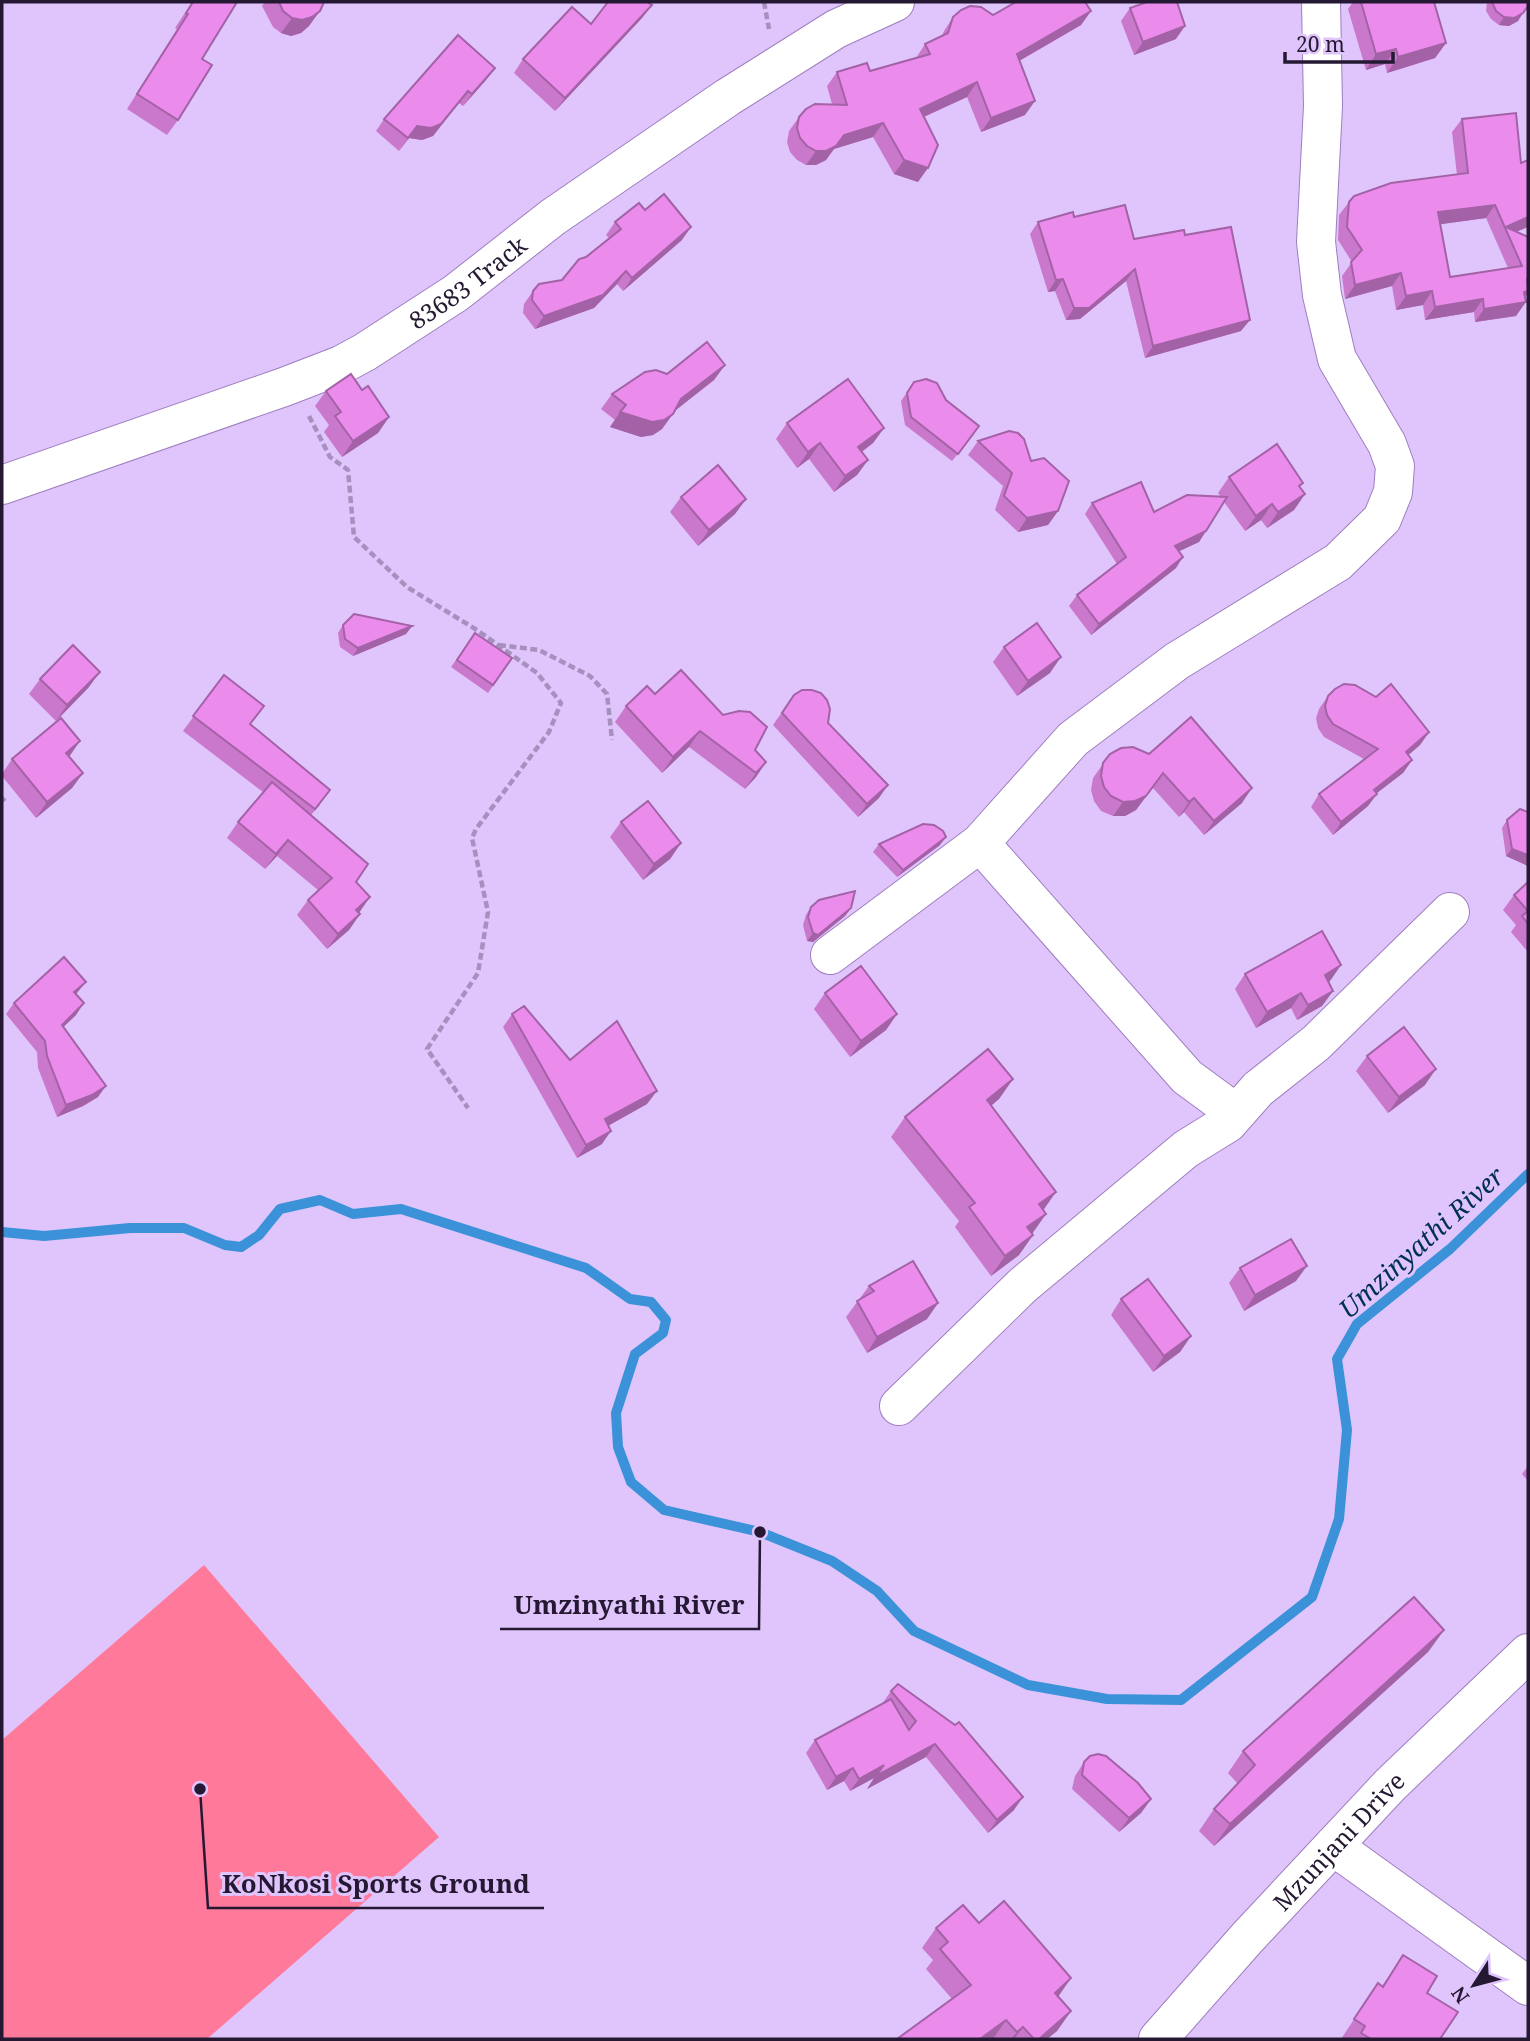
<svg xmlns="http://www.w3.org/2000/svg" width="1530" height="2041" font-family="'Noto Serif',serif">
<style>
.green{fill:#fe799a}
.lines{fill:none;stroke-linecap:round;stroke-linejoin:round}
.stream{stroke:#3b92d8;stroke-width:10}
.street-casing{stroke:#9e7ebf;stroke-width:40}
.secondary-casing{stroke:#9e7ebf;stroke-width:40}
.path{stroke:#a690be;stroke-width:4.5;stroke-dasharray:7 3.5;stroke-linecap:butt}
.street{stroke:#fff;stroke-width:38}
.secondary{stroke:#fff;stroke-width:38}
.wall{fill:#ca78cc;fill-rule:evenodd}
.shaded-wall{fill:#a462a6}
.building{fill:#eb8ced;stroke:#a462a6;stroke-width:2;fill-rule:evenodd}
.labels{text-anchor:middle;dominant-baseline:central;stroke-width:6;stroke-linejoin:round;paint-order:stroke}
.street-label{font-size:24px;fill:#251832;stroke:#e0c5fd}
.water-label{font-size:26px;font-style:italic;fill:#003052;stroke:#e0c5fd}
.leader{fill:none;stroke:#251832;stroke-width:2.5}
.callout-dot{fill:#251832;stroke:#e0c5fd;stroke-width:2.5}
.callout-label{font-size:26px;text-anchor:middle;font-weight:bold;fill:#251832;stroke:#e0c5fd;stroke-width:6;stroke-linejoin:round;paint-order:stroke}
</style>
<rect width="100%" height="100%" fill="#e0c5fd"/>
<polygon class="green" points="204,1565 439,1837 207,2039 2,2039 2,1740"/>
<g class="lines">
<polyline class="stream" points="2,1232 44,1236 130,1228 184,1228 225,1245 241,1247 259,1235 280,1209 320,1200 353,1214 401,1209 586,1268 630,1299 651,1302 666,1320 663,1333 635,1354 616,1413 618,1447 631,1482 664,1510 760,1532 832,1561 877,1591 914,1631 1028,1685 1107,1699 1181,1700 1312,1597 1339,1519 1347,1430 1337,1359 1357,1324 1450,1249 1528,1174"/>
<defs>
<g id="street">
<polyline points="980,843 1187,1077 1236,1113"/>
<polyline points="830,955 980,843 1073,739 1177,661 1338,562 1382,519 1393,492 1395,466 1387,444 1337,359 1322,295 1316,242 1323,106 1321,2"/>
<polyline points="899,1406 1022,1286 1186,1149 1228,1123 1258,1089 1316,1043 1450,912"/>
<polyline points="1333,1846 1528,1986"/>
</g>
<g id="secondary">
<path id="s1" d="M2,485l282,-98 57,-22 24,-13 91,-59 97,-76 175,-120 108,-68 59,-27"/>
<path id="s2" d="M1158,2039l89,-101 143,-153 138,-132"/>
</g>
</defs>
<use href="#street" class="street-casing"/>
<use href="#secondary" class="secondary-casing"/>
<g class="path">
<polyline points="764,2 769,29"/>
<polyline points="309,416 330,457 348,470 354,537 407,587 477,630 537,673 561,703 549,732 476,829 472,838 488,912 478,973 427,1049 468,1108"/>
<polyline points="499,645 539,650 590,676 607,694 612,740"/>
<polyline points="2,801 5,798"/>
</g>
<use href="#street" class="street"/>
<use href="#secondary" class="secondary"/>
</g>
<g class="wall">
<polygon points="192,2 237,2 202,59 178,120 167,135 127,109 177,29 175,28"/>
<polygon points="265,2 324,2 309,26 301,33 291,36 281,33 273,27 262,6"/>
<polygon points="1353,2 1434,2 1446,43 1435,58 1387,73 1385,64 1366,70 1348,9"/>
<polygon points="1487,2 1528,2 1518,21 1509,26 1499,25 1491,19 1486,11"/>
<polygon points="652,5 642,18 555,111 514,73 523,59 591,24"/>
<polygon points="1130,8 1176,39 1134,55 1121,21"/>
<polygon points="1091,11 1081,25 1019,61 1025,115 981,132 967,97 924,117 918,182 894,174 873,137 834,149 826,160 816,165 806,165 797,160 790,152 787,142 789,131 799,117 832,104 827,86 837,72 870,71 916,58 925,44 942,36 944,31 953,17"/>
<polygon points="486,80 463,106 459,103 433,136 422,140 409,138 399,151 376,131 384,119"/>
<path d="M1462,119l59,44 7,-3v67l-12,5 12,5v56l-3,4 -9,19 -41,6 -1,-10 -49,8 -2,-15 -27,5 -4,-24 -47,13 -3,-23 10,-14 -14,-22 1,-25 10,-13 108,-27 -5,-43zM1486,218l22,50 -58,9 -10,-53z"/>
<polygon points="645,210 682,240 623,291 617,284 594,308 535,329 523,313 524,304 533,291 562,280 586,257 609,238 606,235 615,222"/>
<polygon points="1074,217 1134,239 1185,235 1241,331 1145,358 1126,281 1080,319 1066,320 1055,291 1048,292 1030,234 1038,222"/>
<polygon points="725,365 714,380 674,411 662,429 653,435 641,437 610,427 615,420 601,409 612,394 667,374"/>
<polygon points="914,382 946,400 974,434 952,461 905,425 901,401"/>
<polygon points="362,390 389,417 378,433 342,457 324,432 329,425 315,406 326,391"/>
<polygon points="787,423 884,428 873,443 862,452 868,460 857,475 834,492 809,459 797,468 776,439"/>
<polygon points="978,441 1031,461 1058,511 1048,525 1018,532 995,510 1003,486 968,455"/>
<polygon points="1229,477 1300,488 1305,494 1294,510 1267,528 1261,520 1245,531 1224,502 1199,542 1179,551 1176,568 1091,635 1069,606 1077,595 1117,564 1085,514 1092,503 1154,512 1221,497 1218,493"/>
<polygon points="681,497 746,499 735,514 698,546 670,512"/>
<polygon points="343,625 412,626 406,634 353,656 340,647 338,633"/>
<polygon points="475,633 512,658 488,693 451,667"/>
<polygon points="1004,647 1050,673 1017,696 993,662"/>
<polygon points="224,675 250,725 320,805 311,815 356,882 358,913 360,914 349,930 327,949 297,915 308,900 318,890 277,856 265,869 227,838 238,822 263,792 183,731"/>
<polygon points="40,679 89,687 56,721 29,694"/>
<polygon points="655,694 755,750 766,762 756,777 745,789 689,747 662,773 615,722 626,706"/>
<polygon points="794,695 828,723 879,798 858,817 773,725"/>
<polygon points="1328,696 1429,732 1420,745 1408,755 1412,760 1403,773 1377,793 1368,806 1333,835 1311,807 1319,794 1364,759 1324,737 1318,728 1316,718 1319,709"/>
<polygon points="1110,754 1242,803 1204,835 1184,812 1179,817 1153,788 1136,810 1125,816 1113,816 1101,811 1094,801 1091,790 1093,778"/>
<polygon points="69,757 83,773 72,788 36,818 2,776 2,774 12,759"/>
<polygon points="1507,820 1528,866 1506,856 1502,828"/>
<polygon points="621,822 681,843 670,859 643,880 610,837"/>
<polygon points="879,844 940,845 897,877 873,852"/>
<polygon points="1528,882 1528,952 1511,932 1516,925 1503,910 1514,895"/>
<polygon points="811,907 851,908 845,916 813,942 807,941 803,925 806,915"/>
<polygon points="1341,965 1329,982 1333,991 1322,1006 1297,1020 1291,1008 1256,1028 1235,989 1245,974"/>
<polygon points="77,993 76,994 76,1015 63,1027 98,1097 83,1106 57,1117 38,1068 37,1052 6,1014 14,1003"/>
<polygon points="825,993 897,1014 886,1030 850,1057 814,1009"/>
<polygon points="512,1014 570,1060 647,1104 608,1126 602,1144 577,1158 503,1027"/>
<polygon points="1367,1056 1425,1085 1388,1113 1356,1071"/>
<polygon points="1013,1079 999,1099 991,1106 1046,1214 1032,1233 1033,1235 1019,1255 991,1276 955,1227 959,1221 891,1137 905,1117"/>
<polygon points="1240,1268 1296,1281 1244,1311 1229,1283"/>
<polygon points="869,1286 938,1303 927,1319 867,1353 846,1317"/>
<polygon points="1121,1299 1191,1336 1180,1352 1153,1372 1111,1315"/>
<polygon points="1528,1466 1528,1481 1522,1474"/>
<polygon points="1444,1630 1428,1652 1214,1846 1199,1831 1214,1809 1238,1784 1228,1773 1243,1751"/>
<polygon points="891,1691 1014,1810 988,1833 926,1757 867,1789 874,1778 850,1791 844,1781 827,1790 806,1753 815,1740 882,1704"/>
<polygon points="1084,1762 1151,1799 1141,1813 1119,1832 1072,1789 1075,1776"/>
<polygon points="979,1923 1071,1978 1058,1997 1071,2011 1057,2031 1047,2039 897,2039 952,1999 926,1969 933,1960 922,1948 936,1928"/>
<polygon points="1403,1955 1427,1993 1440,2039 1341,2039 1378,1983 1382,1986"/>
</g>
<g class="shaded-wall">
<polygon points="652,5 642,18 555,111 565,98"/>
<polygon points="320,11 309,26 301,33 291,36 281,33 292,18"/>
<polygon points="1091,11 1081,25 1007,68 1017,54"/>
<polygon points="1523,13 1518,21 1509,26 1499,25 1504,17"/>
<polygon points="1185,26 1176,39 1134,55 1143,42"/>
<polygon points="1446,43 1435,58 1387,73 1398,57"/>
<polygon points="1396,49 1385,64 1366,70 1376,54"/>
<polygon points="495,68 486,80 463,106 472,94"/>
<polygon points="977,82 967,97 910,123 920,109"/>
<polygon points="468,91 433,136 422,140 409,138 399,151 417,126"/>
<polygon points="1035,101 1025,115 981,132 991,118"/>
<polygon points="883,123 873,137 834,149 826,160 816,165 806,165 816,151 844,135"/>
<polygon points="904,160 928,168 918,182 894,174"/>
<polygon points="1495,205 1486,218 1428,226 1438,212"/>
<polygon points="1528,217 1528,227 1508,235 1506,227"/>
<polygon points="691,227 682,240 623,291 632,278"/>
<polygon points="1135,269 1126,281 1080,319 1066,320 1074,308"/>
<polygon points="626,271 617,284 594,308 535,329 544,316"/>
<polygon points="1401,273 1392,286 1345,299 1355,285"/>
<polygon points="1063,279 1055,291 1048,292 1056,280"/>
<polygon points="1528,283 1528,293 1521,303 1526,302 1516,316 1475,322 1484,309"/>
<polygon points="1432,291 1423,305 1396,310 1406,296"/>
<polygon points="1483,299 1474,312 1425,320 1435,307"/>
<polygon points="1250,320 1241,331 1145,358 1153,346"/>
<polygon points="725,365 714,380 671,414 681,399"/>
<polygon points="620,412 673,414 662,429 653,435 641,437 610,427"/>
<polygon points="389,417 378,433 342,457 353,441"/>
<polygon points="884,428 873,443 847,462 858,447"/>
<polygon points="820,443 809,459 797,468 808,452"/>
<polygon points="868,460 857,475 834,492 845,476"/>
<polygon points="1305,494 1294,510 1267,528 1278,512"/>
<polygon points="746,499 735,514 698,546 709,530"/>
<polygon points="1272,504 1261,520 1245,531 1256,516"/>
<polygon points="1058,511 1048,525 1018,532 1027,518"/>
<polygon points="1206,531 1199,542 1167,557 1175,546"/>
<polygon points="1183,557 1176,568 1091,635 1099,624"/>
<polygon points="412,626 406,634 353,656 358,648"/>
<polygon points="1061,657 1050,673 1017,696 1028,681"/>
<polygon points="100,672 89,687 56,721 67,705"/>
<polygon points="700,731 689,747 662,773 673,757"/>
<polygon points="1429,732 1420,745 1397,765 1406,752"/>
<polygon points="80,741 69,757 66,753"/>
<polygon points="1412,760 1403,773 1365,802 1374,790"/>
<polygon points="766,762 756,777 745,789 756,773"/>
<polygon points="83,773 72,788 36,818 47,802"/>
<polygon points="1163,773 1136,810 1125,816 1113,816 1123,802"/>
<polygon points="888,785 879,798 858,817 867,804"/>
<polygon points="1252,788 1242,803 1204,835 1214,821"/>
<polygon points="1377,794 1368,806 1333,835 1341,822"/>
<polygon points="1194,798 1184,812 1179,817 1189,802"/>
<polygon points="946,837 940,845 897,877 903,870"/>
<polygon points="288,840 277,856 265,869 276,854"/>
<polygon points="681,843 670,859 643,880 654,864"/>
<polygon points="1512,849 1528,855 1528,866 1506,856"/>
<polygon points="370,897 359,913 356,910"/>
<polygon points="851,908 845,916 813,942 807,941 813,933"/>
<polygon points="360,914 349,930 327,949 338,934"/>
<polygon points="1341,965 1330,981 1314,990 1325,975"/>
<polygon points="86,982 77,993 66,1004 74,992"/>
<polygon points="1333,991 1322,1006 1297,1020 1308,1005"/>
<polygon points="1301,993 1291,1008 1256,1028 1267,1012"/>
<polygon points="84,1003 76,1015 54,1036 62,1025"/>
<polygon points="897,1014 886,1030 850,1057 861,1041"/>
<polygon points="1436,1069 1425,1085 1388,1113 1399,1097"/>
<polygon points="1013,1079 999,1099 973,1120 987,1100"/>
<polygon points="106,1086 98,1097 83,1106 57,1117 66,1105"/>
<polygon points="657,1091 647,1104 595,1133 605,1119"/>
<polygon points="611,1131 602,1144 577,1158 586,1145"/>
<polygon points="1056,1192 1042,1212 1039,1204"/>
<polygon points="1046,1214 1032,1234 1027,1227"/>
<polygon points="1033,1235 1019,1255 991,1276 1005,1256"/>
<polygon points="1307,1266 1296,1281 1244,1311 1255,1295"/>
<polygon points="938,1303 927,1319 867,1353 877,1337"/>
<polygon points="1191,1336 1180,1352 1153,1372 1164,1356"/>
<polygon points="1444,1630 1428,1652 1214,1846 1230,1824"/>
<polygon points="935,1744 926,1757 867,1789 874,1778 850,1791 859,1779 884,1765"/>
<polygon points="853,1768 844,1781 827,1790 836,1777"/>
<polygon points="1023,1797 1014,1810 988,1833 997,1820"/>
<polygon points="1151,1799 1141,1813 1119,1832 1129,1818"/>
<polygon points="1071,1978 1057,1998 1055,1993"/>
<polygon points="1071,2011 1057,2031 1047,2039 1039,2039"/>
<polygon points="1006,2020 993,2039 980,2039"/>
<polygon points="1023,2027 1014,2039 1011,2039 1017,2032"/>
</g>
<g class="building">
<polygon points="193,2 237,2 202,59 212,65 178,120 137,94 188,14 186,13"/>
<polygon points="279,2 324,2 320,11 312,17 302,20 292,18 283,11"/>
<polygon points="608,2 647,2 652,5 565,98 523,59 572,7 591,24"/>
<polygon points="1016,2 1085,2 1091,11 1017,54 1035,101 991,118 977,82 920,109 938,145 928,168 904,160 883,123 844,135 836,146 826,151 816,151 807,146 800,138 797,128 799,117 806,109 815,104 847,105 837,72 867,63 870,71 930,54 925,44 948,33 953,17 961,10 970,6 981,7 993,15"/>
<polygon points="1147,2 1177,2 1185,26 1143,42 1130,8"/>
<polygon points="1361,2 1434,2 1446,43 1398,57 1396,49 1376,54"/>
<polygon points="1492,2 1528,2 1528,6 1523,13 1514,18 1504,17 1496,11"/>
<polygon points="458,35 495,68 472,94 468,91 441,124 431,128 417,126 408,138 384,119"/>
<path d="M1516,113l5,50 7,-3v57l-22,10 22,10v43l-1,-2 1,13 -4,1 2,10 -42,7 -1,-10 -48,8 -3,-16 -26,5 -5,-23 -46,12 -4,-23 11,-12 -15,-23 2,-25 5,-6 37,-13 77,-10 -6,-54zM1495,205l27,61 -72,11 -12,-65z"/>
<polygon points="664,194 691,227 632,278 626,271 603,295 544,316 532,300 533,291 539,284 562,280 579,259 586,257 621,229 615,222 639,203 645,210"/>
<polygon points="1125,205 1134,239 1184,230 1185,235 1231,227 1250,320 1153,346 1135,269 1089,308 1074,308 1063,279 1056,280 1038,222 1073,212 1074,217"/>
<polygon points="707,342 725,365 681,399 673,414 664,420 652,422 620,412 626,405 612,394 645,372 656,370 667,374"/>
<polygon points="351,374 362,390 368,386 389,417 353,441 335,416 341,412 326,391"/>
<polygon points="848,379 884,428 858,447 868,460 845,476 820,443 808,452 787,423"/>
<polygon points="926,379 937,383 946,400 979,426 958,454 911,417 907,393 914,382"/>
<polygon points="1009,431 1018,433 1024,439 1031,461 1044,458 1069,481 1058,511 1027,518 1004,496 1012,473 978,441"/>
<polygon points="1277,444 1303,483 1299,486 1305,494 1278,512 1272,504 1256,516 1229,477"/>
<polygon points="718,465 746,499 709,530 681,497"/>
<polygon points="1141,482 1154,512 1187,495 1227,497 1206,531 1175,546 1183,557 1099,624 1077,595 1126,557 1092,503"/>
<polygon points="354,614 412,626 358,648 345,639 343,625"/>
<polygon points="1037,623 1061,657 1028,681 1004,647"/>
<polygon points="475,633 512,658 493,685 457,660"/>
<polygon points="73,645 100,672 67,705 40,679"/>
<polygon points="681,670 723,715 739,711 750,712 767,727 755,750 766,762 756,773 700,731 673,757 626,706 647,686 655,694"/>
<polygon points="224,675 264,706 250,724 330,790 315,809 193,716"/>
<polygon points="1344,684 1355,685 1376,697 1391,684 1429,732 1406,752 1412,760 1374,790 1377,794 1341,822 1319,794 1378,749 1333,724 1327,715 1325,706 1328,696 1335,689"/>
<polygon points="802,690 812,690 821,693 827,700 830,709 828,723 888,785 867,804 782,713 794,695"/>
<polygon points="1191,717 1252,788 1214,821 1194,798 1189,802 1163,773 1146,796 1135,801 1123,802 1111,796 1104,787 1101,776 1103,763 1110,754 1121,748 1133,747 1149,754"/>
<polygon points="61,718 80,741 66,753 83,773 47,802 12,759"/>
<polygon points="272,782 368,864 356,882 370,897 356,910 360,914 338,934 308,900 332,878 288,840 276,854 238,822"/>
<polygon points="648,801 681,843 654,864 621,822"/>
<polygon points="1520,809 1528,812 1528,855 1512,849 1507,820"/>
<polygon points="923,824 934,825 943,831 946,837 903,870 879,844"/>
<polygon points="1528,882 1528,924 1522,916 1528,911 1514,895"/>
<polygon points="855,891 851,908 818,935 813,933 808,917 811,907 819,900"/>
<polygon points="1322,931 1341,965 1325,975 1333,991 1308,1005 1301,993 1267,1012 1245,974"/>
<polygon points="64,957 86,982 74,992 84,1003 62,1025 106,1086 92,1095 66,1105 47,1056 45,1041 14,1003"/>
<polygon points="861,966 897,1014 861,1041 825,993"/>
<polygon points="524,1006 570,1060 617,1021 657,1091 605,1119 611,1131 586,1145 512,1014"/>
<polygon points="1404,1027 1436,1069 1399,1097 1367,1056"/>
<polygon points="988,1049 1013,1079 987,1100 1056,1192 1039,1204 1046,1214 1027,1227 1033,1235 1005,1256 969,1207 975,1203 905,1117"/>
<polygon points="1291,1239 1307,1266 1255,1295 1240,1268"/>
<polygon points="913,1261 938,1303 877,1337 857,1301 874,1291 869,1286"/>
<polygon points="1148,1279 1191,1336 1164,1356 1121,1299"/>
<polygon points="1414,1597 1444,1630 1230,1824 1214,1809 1255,1765 1243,1751"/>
<polygon points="898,1684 955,1725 959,1722 1023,1797 997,1820 935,1744 876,1776 884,1765 859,1779 853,1768 836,1777 815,1740 891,1699 909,1730 916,1721 891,1691"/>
<polygon points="1098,1754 1106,1756 1138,1783 1151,1799 1129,1818 1082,1775 1084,1762 1090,1756"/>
<polygon points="1004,1901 1071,1978 1055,1993 1071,2011 1039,2039 1034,2039 1023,2027 1017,2032 1006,2020 980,2039 897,2039 971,1985 940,1949 948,1942 936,1928 963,1905 979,1923"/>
<polygon points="1403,1955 1437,1976 1427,1993 1458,2012 1440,2039 1371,2039 1361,2033 1365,2026 1354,2019 1378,1983 1383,1987"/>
</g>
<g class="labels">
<g class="street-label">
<text stroke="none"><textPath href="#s1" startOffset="511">83683 Track</textPath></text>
<text stroke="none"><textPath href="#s2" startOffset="268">Mzunjani Drive</textPath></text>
</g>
<g class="water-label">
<text transform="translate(1421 1242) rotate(-42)">Umzinyathi River</text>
</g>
</g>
<path class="leader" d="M760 1532L759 1629H500M200 1789L208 1908H544"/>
<g class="callout-dot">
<circle cx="760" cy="1532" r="7"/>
<circle cx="200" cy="1789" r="7"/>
</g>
<g class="callout-label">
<text x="629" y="1614">Umzinyathi River</text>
<text x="376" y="1893">KoNkosi Sports Ground</text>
</g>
<rect width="1530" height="2041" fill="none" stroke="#251832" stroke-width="7"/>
<g transform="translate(1474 1985) rotate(234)" stroke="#e0c5fd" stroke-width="5" paint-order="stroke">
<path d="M0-5L12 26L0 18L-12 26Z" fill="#251832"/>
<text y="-10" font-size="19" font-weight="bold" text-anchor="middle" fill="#251832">N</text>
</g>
<path d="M1285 52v10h108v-10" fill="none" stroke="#251832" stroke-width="3.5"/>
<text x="1296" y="52" font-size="21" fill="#251832" stroke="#e0c5fd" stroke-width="5" paint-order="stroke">20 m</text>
</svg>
